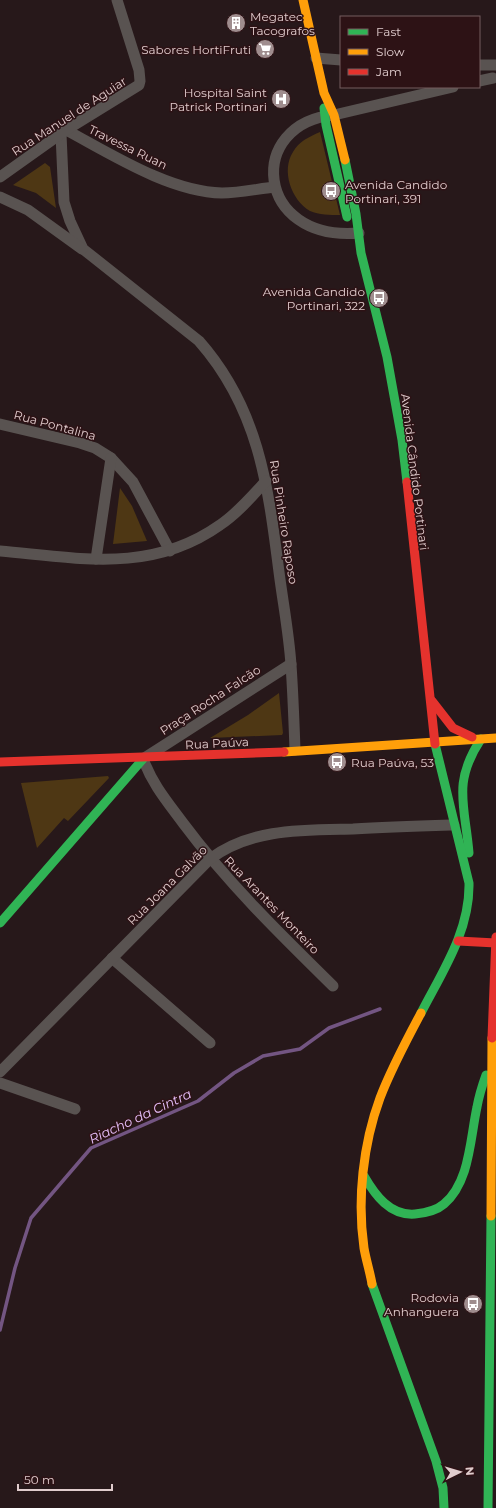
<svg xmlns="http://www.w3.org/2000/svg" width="496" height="1508" font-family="Montserrat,sans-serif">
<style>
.green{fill:#4e3714}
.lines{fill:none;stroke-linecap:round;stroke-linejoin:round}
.stream{stroke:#735582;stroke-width:3.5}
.street{stroke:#595351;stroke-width:11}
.fast{stroke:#30b455;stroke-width:9}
.slow{stroke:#ff9f0a;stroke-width:9}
.jam{stroke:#e5322d;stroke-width:9}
.labels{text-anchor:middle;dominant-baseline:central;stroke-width:3;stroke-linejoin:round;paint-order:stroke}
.poi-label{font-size:12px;fill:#e0cccd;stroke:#2d1215;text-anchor:end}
.street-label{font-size:12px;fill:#e0cccd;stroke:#2d1215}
.water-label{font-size:13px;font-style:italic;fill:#e8c2fe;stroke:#2d1215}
</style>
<rect width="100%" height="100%" fill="#27181a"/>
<g class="green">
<path d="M320,132l20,83c-10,0 -21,0 -30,-4 -19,-11 -29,-41 -17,-59 6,-11 16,-15 27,-20z"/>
<polygon points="45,163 50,167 56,208 36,193 13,185"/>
<polygon points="120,488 132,506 147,541 113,544"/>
<polygon points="279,693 283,733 282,735 210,738 248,715"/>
<polygon points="108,776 109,778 68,821 64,818 37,848 21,783"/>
</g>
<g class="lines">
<polyline class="stream" points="0,1330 15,1268 31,1218 91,1148 198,1101 234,1073 263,1056 300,1049 329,1028 380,1009"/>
<g class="street">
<polyline points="316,58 341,60"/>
<polyline points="479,65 496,65"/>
<polyline points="479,81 493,78"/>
<path d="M66,130c45,24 104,62 156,63 17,0 35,-4 52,-6"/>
<path d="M61,134l3,68 6,19 13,28 116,92c60,68 69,145 80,231 4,31 10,62 12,93 2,28 3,57 4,85"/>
<polyline points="0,177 66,130 139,85 140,81 139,70 117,0"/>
<polyline points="0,197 28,210 82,249"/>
<path d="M359,233c-105,9 -113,-110 -25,-118l119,-28"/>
<polyline points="0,424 80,443 95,448 111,458 133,482 170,551"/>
<path d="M0,551c79,7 151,23 220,-26 18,-12 32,-29 46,-44"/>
<polyline points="96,559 111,458"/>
<path d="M291,664l-148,95c10,26 23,41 40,64 44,59 97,111 150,163"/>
<polyline points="112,958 210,1043"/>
<path d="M0,1072l210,-213c41,-31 94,-29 143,-30 34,-2 68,-3 101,-4"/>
<polyline points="0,1083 75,1109"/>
</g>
<g class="fast">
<polyline points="324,108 326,125 347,217"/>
<polyline points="345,160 356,214 361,253 387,357 402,440 407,482"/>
<path d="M469,853c-4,-48 -17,-70 12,-114"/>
<polyline points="0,923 143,759"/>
<path d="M421,1013c21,-41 49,-82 48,-130l-34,-139"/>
<path d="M364,1176c11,19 26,40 51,38 10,-1 21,-3 29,-10 26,-22 26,-65 33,-97 2,-11 5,-21 9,-32"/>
<polyline points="372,1284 436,1461 443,1488 444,1508"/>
<polyline points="488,1508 491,1216"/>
</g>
<g class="slow">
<polyline points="303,0 324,93 334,115 345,160"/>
<polyline points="284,752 496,738"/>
<polyline points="491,1216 492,1038"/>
<path d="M372,1284c-2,-12 -6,-24 -8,-36 -7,-48 -1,-104 16,-150 11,-29 26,-57 41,-85"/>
</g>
<g class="jam">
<polyline points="407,482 435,744"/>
<polyline points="432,701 453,728 472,737"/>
<polyline points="0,762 284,752"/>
<polyline points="458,941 496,943"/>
<polyline points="492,1038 496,937"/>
</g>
</g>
<defs>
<symbol id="building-disc" viewBox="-11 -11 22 22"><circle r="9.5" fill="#9f8d8e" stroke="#2d1215"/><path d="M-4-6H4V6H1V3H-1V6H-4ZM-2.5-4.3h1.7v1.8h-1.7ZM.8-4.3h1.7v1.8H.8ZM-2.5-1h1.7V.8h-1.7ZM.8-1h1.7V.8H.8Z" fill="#fff"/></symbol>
<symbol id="supermarket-disc" viewBox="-11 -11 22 22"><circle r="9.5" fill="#9f8d8e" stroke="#2d1215"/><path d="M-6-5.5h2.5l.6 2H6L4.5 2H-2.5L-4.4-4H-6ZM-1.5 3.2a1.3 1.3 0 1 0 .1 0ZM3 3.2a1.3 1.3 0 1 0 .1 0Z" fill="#fff"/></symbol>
<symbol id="hospital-disc" viewBox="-11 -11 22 22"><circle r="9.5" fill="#9f8d8e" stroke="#2d1215"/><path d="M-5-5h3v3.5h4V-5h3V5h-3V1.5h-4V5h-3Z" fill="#fff"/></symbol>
<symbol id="bus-disc" viewBox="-11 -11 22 22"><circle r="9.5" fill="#9f8d8e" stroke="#2d1215"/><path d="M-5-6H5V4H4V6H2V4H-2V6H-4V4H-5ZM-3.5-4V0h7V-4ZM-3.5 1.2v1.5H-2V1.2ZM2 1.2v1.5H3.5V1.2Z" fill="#fff"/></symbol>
</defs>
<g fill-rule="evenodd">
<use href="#building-disc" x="225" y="12" width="22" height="22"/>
<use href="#supermarket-disc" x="254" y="38" width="22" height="22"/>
<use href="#hospital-disc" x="270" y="88" width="22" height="22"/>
<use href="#bus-disc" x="320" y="180" width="22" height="22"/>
<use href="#bus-disc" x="368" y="287" width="22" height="22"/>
<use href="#bus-disc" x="326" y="751" width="22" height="22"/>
<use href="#bus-disc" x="462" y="1293" width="22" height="22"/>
</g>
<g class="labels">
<g class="poi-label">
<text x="250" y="16" text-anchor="start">Megatec<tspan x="250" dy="14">Tacografos</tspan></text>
<text x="251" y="49">Sabores HortiFruti</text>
<text x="267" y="92">Hospital Saint<tspan x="267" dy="14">Patrick Portinari</tspan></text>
<text x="345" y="184" text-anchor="start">Avenida Candido<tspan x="345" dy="14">Portinari, 391</tspan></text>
<text x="365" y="291">Avenida Candido<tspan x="365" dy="14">Portinari, 322</tspan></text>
<text x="351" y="762" text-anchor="start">Rua Paúva, 53</text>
<text x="459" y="1297">Rodovia<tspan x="459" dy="14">Anhanguera</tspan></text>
</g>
<g class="street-label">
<text transform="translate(69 116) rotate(-33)">Rua Manuel de Aguiar</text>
<text transform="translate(128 147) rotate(26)">Travessa Ruan</text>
<text transform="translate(55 425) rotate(15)">Rua Pontalina</text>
<text transform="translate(415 472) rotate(83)">Avenida Cândido Portinari</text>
<text transform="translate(284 522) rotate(81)">Rua Pinheiro Raposo</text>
<text transform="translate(210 700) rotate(-33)">Praça Rocha Falcão</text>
<text transform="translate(217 743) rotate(-3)">Rua Paúva</text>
<text transform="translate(167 885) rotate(-45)">Rua Joana Galvão</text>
<text transform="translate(272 905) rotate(46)">Rua Arantes Monteiro</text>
</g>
<g class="water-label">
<text transform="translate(140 1116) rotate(-25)">Riacho da Cintra</text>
</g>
</g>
<rect x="340" y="16" width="140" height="72" fill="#2d1215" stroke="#755c5f"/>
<rect x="348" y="29" width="20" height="6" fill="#30b455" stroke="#755c5f"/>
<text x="376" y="36" font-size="12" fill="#e0cccd">Fast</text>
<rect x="348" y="49" width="20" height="6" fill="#ff9f0a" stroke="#755c5f"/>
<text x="376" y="56" font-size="12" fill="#e0cccd">Slow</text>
<rect x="348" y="69" width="20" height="6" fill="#e5322d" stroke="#755c5f"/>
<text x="376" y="76" font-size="12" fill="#e0cccd">Jam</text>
<g transform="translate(460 1472) rotate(85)" stroke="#2d1215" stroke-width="3" paint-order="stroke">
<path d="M0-3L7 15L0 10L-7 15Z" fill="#e0cccd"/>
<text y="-6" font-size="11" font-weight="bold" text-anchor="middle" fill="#e0cccd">N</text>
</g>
<path d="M18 1484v6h94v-6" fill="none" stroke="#e0cccd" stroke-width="2"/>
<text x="24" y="1484" font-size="12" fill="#e0cccd" stroke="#2d1215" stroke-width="3" paint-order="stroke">50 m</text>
</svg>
